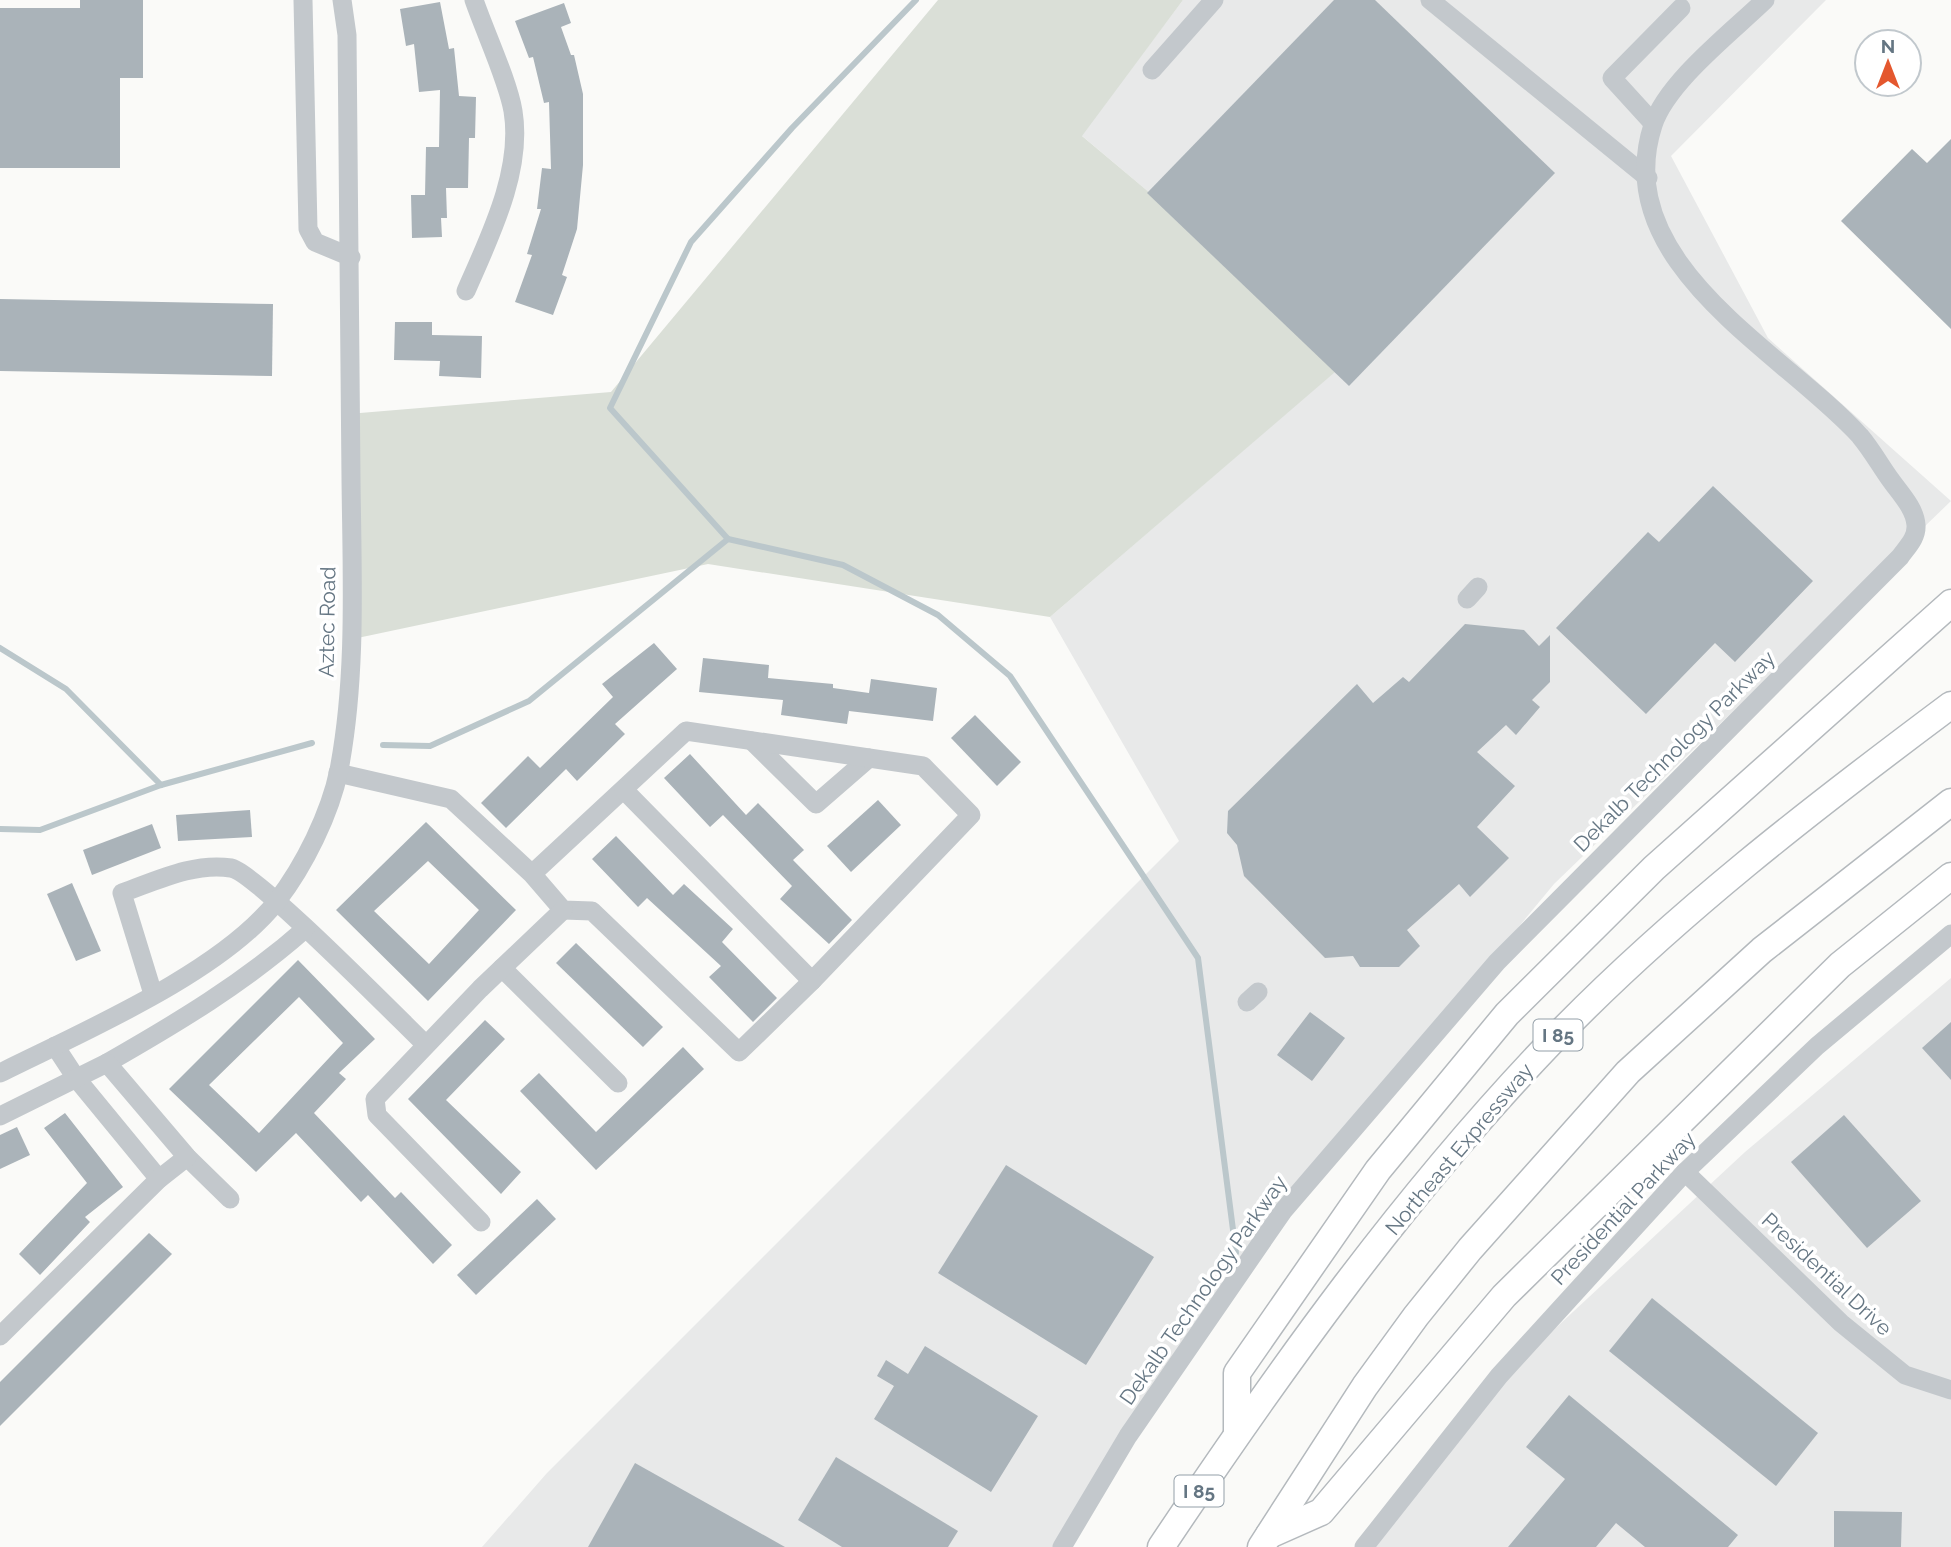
<svg xmlns="http://www.w3.org/2000/svg" width="1951" height="1547" font-family="Raleway,sans-serif">
<style>
.built{fill:#e8e9e9}
.green{fill:#dadfd7}
.lines{fill:none;stroke-linecap:round;stroke-linejoin:round}
.stream{stroke:#bbc7cb;stroke-width:6}
.building{fill:#aab3b9;fill-rule:evenodd}
.highway-casing{stroke:#b4b9bd;stroke-width:29}
.minor{stroke:#c3c8cc;stroke-width:19}
.highway{stroke:#fff;stroke-width:26}
.labels{text-anchor:middle;dominant-baseline:central;stroke-width:7;stroke-linejoin:round;paint-order:stroke}
.shield{fill:#fff;stroke:#939fa8;stroke-width:2}
.shield-label{font-size:19px;font-weight:bold;fill:#657683}
.street-label{font-size:21px;fill:#657683;stroke:#fff}
</style>
<rect width="100%" height="100%" fill="#fafaf8"/>
<g class="built">
<polygon points="1183,0 1826,0 1671,156 1768,338 1951,501 1554,884 1351,1130 1057,1547 482,1547 547,1473 1179,841 1050,617 1348,360 1081,135"/>
<polygon points="1951,978 1951,1547 1364,1547 1447,1429 1745,1152"/>
</g>
<polygon class="green" points="938,0 1183,0 1082,136 1349,360 1050,617 708,564 348,640 348,414 611,392"/>
<g class="lines">
<g class="stream">
<polyline points="916,0 792,128 691,242 610,408 728,539 843,565 938,615 1010,676 1198,958 1236,1253"/>
<polyline points="0,648 66,689 161,785"/>
<polyline points="383,745 430,746 529,701 728,539"/>
<polyline points="0,829 40,830 161,785 312,743"/>
</g>
</g>
<g class="building">
<polygon points="80,0 143,0 143,78 120,78 120,168 0,168 0,8 80,8"/>
<polygon points="1334,0 1375,0 1555,173 1349,386 1147,193"/>
<polygon points="440,2 449,49 454,48 459,96 476,97 475,138 469,138 468,188 446,188 447,218 441,218 442,237 412,238 411,195 425,195 426,147 439,147 440,90 419,92 414,44 406,46 400,9"/>
<polygon points="564,3 571,23 561,27 571,55 574,55 583,94 583,165 577,229 562,275 567,277 553,315 515,302 532,255 527,254 541,209 537,209 542,168 551,169 549,102 544,103 533,57 529,58 515,21"/>
<polygon points="1951,139 1951,329 1841,221 1912,149 1927,163"/>
<polygon points="0,299 273,304 272,376 0,371"/>
<polygon points="395,322 432,322 432,335 482,336 481,378 439,376 440,361 394,360"/>
<polygon points="1713,486 1813,581 1735,662 1715,643 1646,714 1556,628 1648,532 1659,542"/>
<polygon points="1465,624 1524,630 1539,646 1550,635 1550,682 1532,700 1540,707 1516,735 1506,725 1477,752 1515,786 1477,827 1509,858 1470,897 1459,884 1407,930 1420,946 1399,967 1360,967 1353,956 1325,958 1244,876 1237,845 1227,833 1228,811 1357,684 1373,703 1403,677 1409,682"/>
<polygon points="654,643 677,669 615,724 625,734 577,781 566,769 506,828 481,803 528,756 540,768 613,697 602,684"/>
<polygon points="703,658 769,665 768,678 833,684 833,688 869,693 871,679 937,688 933,721 849,711 847,724 781,715 783,700 699,692"/>
<polygon points="975,715 1021,762 997,786 951,738"/>
<polygon points="690,754 746,815 758,803 804,850 793,860 852,920 829,944 780,899 792,886 723,815 710,827 664,778"/>
<polygon points="878,800 901,825 851,872 827,846"/>
<polygon points="250,810 252,837 178,841 176,815"/>
<path d="M426,822l90,88 -88,91 -92,-91zM428,861l51,49 -50,54 -55,-53z"/>
<polygon points="152,824 161,848 92,875 83,850"/>
<polygon points="616,836 673,895 684,884 733,929 722,942 777,998 753,1022 709,977 721,966 647,898 638,907 592,859"/>
<polygon points="72,883 101,951 76,961 47,894"/>
<polygon points="576,943 663,1027 643,1047 556,963"/>
<path d="M298,960l77,79 -36,34 7,6 -32,34 81,85 6,-6 51,53 -19,19 -65,-69 -7,7 -65,-69 -40,39 -87,-83zM299,997l44,46 -84,90 -50,-48z"/>
<polygon points="1310,1012 1345,1038 1312,1081 1277,1055"/>
<polygon points="485,1020 505,1039 446,1100 521,1172 501,1194 408,1099"/>
<polygon points="1951,1022 1951,1080 1922,1048"/>
<polygon points="683,1047 704,1069 596,1170 520,1091 539,1073 596,1132"/>
<polygon points="65,1113 123,1187 85,1217 90,1222 40,1275 19,1254 87,1183 44,1128"/>
<polygon points="1844,1115 1921,1201 1867,1248 1791,1162"/>
<polygon points="17,1127 30,1155 0,1169 0,1135"/>
<polygon points="1006,1165 1154,1257 1086,1365 938,1273"/>
<polygon points="537,1199 556,1219 476,1295 457,1275"/>
<polygon points="149,1233 172,1254 0,1426 0,1382"/>
<polygon points="1652,1298 1818,1433 1776,1486 1609,1351"/>
<polygon points="925,1346 1038,1416 991,1492 874,1419 894,1386 877,1376 886,1360 908,1374"/>
<polygon points="1569,1395 1738,1535 1728,1547 1645,1547 1616,1523 1596,1547 1508,1547 1565,1479 1526,1447"/>
<polygon points="836,1457 958,1531 948,1547 842,1547 798,1520"/>
<polygon points="635,1463 785,1547 588,1547"/>
<polygon points="1834,1511 1902,1512 1901,1547 1834,1547"/>
</g>
<g class="lines">
<defs>
<g id="highway">
<polyline points="1237,1434 1237,1373 1378,1170 1507,1014 1654,868 1951,603"/>
<polyline points="1269,1535 1321,1512 1504,1296 1840,965 1951,876"/>
<path d="M1161,1547c119,-178 244,-353 393,-508 120,-124 259,-231 397,-334"/>
<polyline points="1261,1547 1365,1386 1416,1316 1470,1249 1628,1072 1762,950 1951,802"/>
</g>
</defs>
<use href="#highway" class="highway-casing"/>
<g class="minor">
<polyline points="303,0 308,229 315,242 351,257"/>
<polyline points="1430,0 1648,178"/>
<polyline points="1152,70 1214,0"/>
<polyline points="1653,123 1612,78 1681,8"/>
<path d="M466,291c23,-53 57,-120 47,-180 -5,-30 -28,-79 -39,-111"/>
<polyline points="1467,599 1478,587"/>
<polyline points="752,741 816,804 869,758"/>
<polyline points="338,773 451,799 532,874 563,910 592,911 739,1052 812,981 971,815 923,766 686,731 532,874"/>
<polyline points="624,790 812,981"/>
<polyline points="502,968 618,1083"/>
<path d="M153,994l-31,-101c34,-12 72,-31 109,-25 24,4 167,150 195,177"/>
<polyline points="1247,1002 1258,992"/>
<polyline points="55,1046 76,1078 159,1179"/>
<path d="M107,1063c70,-40 137,-80 198,-134"/>
<path d="M0,1073c82,-41 221,-100 277,-172 27,-35 53,-87 62,-131 18,-95 13,-194 12,-291 0,-148 -2,-296 -4,-444l-5,-35"/>
<polyline points="0,1116 107,1063 187,1157 230,1199"/>
<polyline points="1685,1172 1841,1323 1905,1375 1951,1390"/>
<polyline points="481,1222 377,1115 375,1099 480,989 563,910"/>
<polyline points="0,1336 159,1179 187,1157"/>
<path d="M1062,1547l66,-111 155,-225 214,-249 403,-405c7,-10 17,-19 16,-32 -1,-17 -17,-33 -26,-46 -10,-14 -19,-30 -30,-43 -76,-84 -252,-172 -207,-311 14,-43 79,-93 112,-125"/>
<polyline points="1364,1547 1499,1376 1685,1172 1817,1046 1951,934"/>
</g>
<use href="#highway" class="highway"/>
</g>
<g class="labels">
<g class="shield">
<rect x="1533.5" y="1019.5" width="49" height="31" rx="5"/>
<rect x="1174.5" y="1475.5" width="49" height="31" rx="5"/>
</g>
<g class="shield-label">
<text x="1558" y="1035">I 85</text>
<text x="1199" y="1491">I 85</text>
</g>
<g class="street-label">
<text transform="translate(327 622) rotate(-89)">Aztec Road</text>
<text transform="translate(1674 751) rotate(-45)">Dekalb Technology Parkway</text>
<text transform="translate(1459 1149) rotate(-50)">Northeast Expressway</text>
<text transform="translate(1623 1208) rotate(-47)">Presidential Parkway</text>
<text transform="translate(1827 1274) rotate(43)">Presidential Drive</text>
<text transform="translate(1203 1290) rotate(-55)">Dekalb Technology Parkway</text>
</g>
</g>
<g transform="translate(1888 63)"><circle r="33" fill="#ffffff" stroke="#c1c8cd" stroke-width="2"/>
<path d="M0-5L12 26L0 18L-12 26Z" fill="#e4572e"/>
<text y="-10" font-size="19" font-weight="bold" text-anchor="middle" fill="#657683">N</text>
</g>
</svg>
